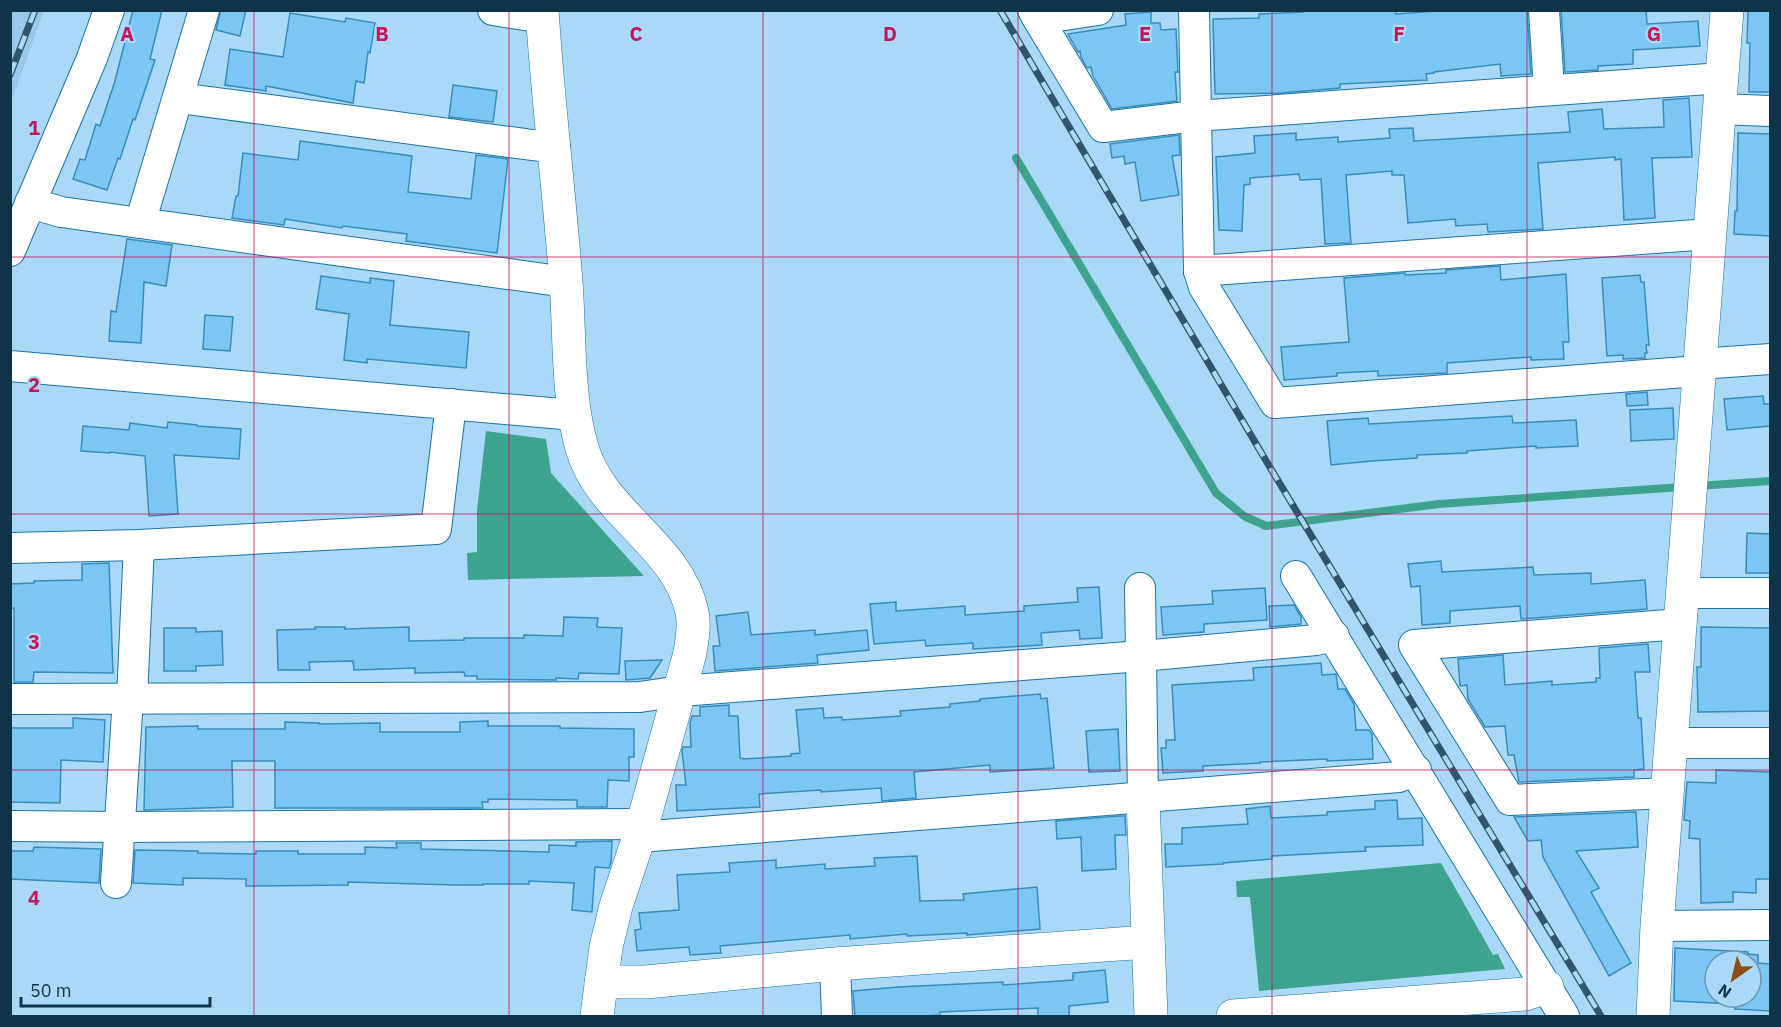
<svg xmlns="http://www.w3.org/2000/svg" width="1781" height="1027" font-family="'IBM Plex Sans',sans-serif">
<style>
.built{fill:#96c9eb}
.water{fill:#3ea38e}
.lines{fill:none;stroke-linecap:round;stroke-linejoin:round}
.stream{stroke:#3ea38e;stroke-width:8}
.building{fill:#7cc6f4;stroke:#378cbc;stroke-width:1.5;fill-rule:evenodd}
.street-casing{stroke:#1975a4;stroke-width:32}
.secondary-casing{stroke:#1975a4;stroke-width:34}
.street{stroke:#fff;stroke-width:30}
.secondary{stroke:#fff;stroke-width:33}
.rail-casing{stroke:#2f556b;stroke-width:7}
.rail{stroke:#aad9f8;stroke-width:4.5;stroke-dasharray:14;stroke-linecap:butt}
.grid{fill:none;stroke:#c2185b;stroke-width:1.5;stroke-opacity:0.55}
.grid-label{font-size:20px;text-anchor:middle;font-weight:bold;fill:#c2185b;stroke:#aad9f8;stroke-width:4.5;stroke-linejoin:round;paint-order:stroke}
</style>
<rect width="100%" height="100%" fill="#aad9f8"/>
<polygon class="built" points="11,10 44,11 11,102 10,11"/>
<g class="water">
<polygon points="486,431 546,439 551,473 644,576 468,580 467,553 477,552 477,510"/>
<polygon points="1441,863 1493,955 1498,954 1505,969 1259,991 1250,897 1237,897 1236,881"/>
</g>
<g class="lines">
<g class="stream">
<polyline points="1016,158 1216,493 1244,516 1266,526 1439,504 1682,487"/>
<polyline points="1697,486 1770,481"/>
</g>
</g>
<g class="building">
<polygon points="133,10 162,10 150,59 155,60 135,120 133,119 120,159 118,158 107,190 73,179 80,159 85,160 96,124 100,126 115,81"/>
<polygon points="221,10 246,10 240,36 216,30"/>
<polygon points="1303,10 1395,10 1396,14 1451,10 1527,10 1531,74 1501,76 1500,64 1434,72 1434,73 1426,74 1427,80 1340,84 1340,88 1281,93 1215,94 1213,19 1259,18 1259,14 1303,12"/>
<polygon points="1561,10 1646,10 1647,24 1698,21 1700,46 1633,50 1633,64 1598,66 1598,70 1565,72"/>
<polygon points="1748,10 1770,10 1770,92 1749,92 1750,43 1747,43"/>
<polygon points="1151,12 1151,23 1160,23 1161,30 1176,29 1178,72 1175,72 1177,101 1112,109 1093,76 1091,67 1087,68 1081,57 1080,51 1078,52 1068,34 1126,25 1125,14"/>
<polygon points="290,13 345,22 346,18 375,23 370,53 368,52 364,83 356,81 353,103 266,86 266,91 225,85 230,49 283,57"/>
<polygon points="453,85 497,91 493,122 449,117"/>
<polygon points="1689,98 1692,157 1652,158 1655,218 1624,220 1621,159 1615,160 1615,157 1538,163 1543,229 1488,232 1487,224 1456,226 1455,219 1408,223 1404,175 1392,175 1392,171 1346,175 1351,243 1325,244 1321,179 1300,180 1299,174 1250,178 1250,184 1244,185 1242,231 1219,230 1216,157 1255,153 1254,136 1296,133 1296,140 1338,137 1338,142 1390,138 1389,129 1413,128 1414,141 1570,132 1568,112 1602,109 1604,129 1664,127 1663,100"/>
<polygon points="1738,133 1770,134 1770,236 1734,234 1735,211 1737,211"/>
<polygon points="1179,135 1180,155 1172,156 1179,195 1141,201 1135,162 1125,164 1124,156 1112,158 1110,144"/>
<polygon points="300,141 412,156 408,192 471,199 476,155 508,159 497,253 406,241 407,234 343,226 342,228 285,219 284,225 232,218 236,196 238,196 243,153 298,160"/>
<polygon points="127,239 172,245 166,286 144,282 141,343 109,341 111,311 116,312"/>
<polygon points="1500,266 1501,280 1566,274 1569,342 1563,342 1564,359 1531,360 1531,357 1447,363 1447,373 1378,376 1378,371 1337,373 1337,376 1284,380 1281,347 1349,342 1344,278 1405,273 1405,275 1446,273 1446,270"/>
<polygon points="1640,275 1641,282 1644,282 1649,345 1646,345 1647,353 1645,353 1645,358 1623,359 1623,355 1607,356 1602,278"/>
<polygon points="321,276 370,283 370,278 394,281 390,325 469,332 466,368 367,359 367,363 344,360 349,314 316,309"/>
<polygon points="205,315 233,317 230,351 203,349"/>
<polygon points="1647,392 1648,405 1627,406 1626,394"/>
<polygon points="1763,396 1764,404 1770,404 1770,426 1727,430 1724,399"/>
<polygon points="1673,408 1674,439 1631,441 1630,410"/>
<polygon points="1512,416 1513,423 1576,420 1578,446 1536,448 1536,446 1467,451 1467,453 1417,455 1417,458 1372,461 1331,465 1327,421 1368,418 1369,424"/>
<polygon points="168,422 197,425 197,426 241,429 239,459 174,455 178,514 149,516 145,456 110,452 110,453 81,451 83,426 129,430 130,423 167,428"/>
<polygon points="1747,533 1770,534 1770,573 1746,573"/>
<polygon points="1441,561 1442,572 1533,567 1534,575 1591,573 1591,584 1645,580 1647,609 1521,619 1520,606 1463,610 1450,611 1450,623 1422,625 1420,586 1411,587 1408,564"/>
<polygon points="109,563 113,673 34,672 33,682 14,682 14,608 10,609 10,584 34,583 34,581 82,580 82,564"/>
<polygon points="1099,587 1102,638 1080,639 1079,630 1041,633 1042,645 973,649 973,643 926,646 925,640 874,644 870,604 896,602 896,611 965,606 965,615 1024,611 1024,606 1078,602 1077,588"/>
<polygon points="1265,588 1267,620 1204,624 1204,632 1163,635 1161,607 1213,604 1212,591"/>
<polygon points="1294,605 1301,617 1301,624 1270,627 1269,606"/>
<polygon points="748,612 751,635 815,630 815,635 867,630 869,650 817,655 818,663 715,671 713,646 720,646 716,616"/>
<polygon points="564,617 598,618 597,627 622,628 619,674 579,673 578,679 556,678 556,680 477,679 477,676 465,676 464,672 415,673 415,668 354,670 353,661 309,662 310,670 278,670 277,630 315,629 315,627 345,627 345,629 409,627 409,641 464,640 464,638 524,638 524,635 563,636"/>
<polygon points="1701,627 1770,628 1770,711 1698,712 1697,667 1701,667"/>
<polygon points="164,628 196,628 196,632 222,631 223,665 196,666 196,671 164,671"/>
<polygon points="1648,644 1650,672 1635,672 1638,718 1641,718 1644,769 1634,770 1634,777 1519,782 1514,755 1508,755 1505,726 1485,727 1468,699 1467,685 1460,686 1458,659 1503,655 1505,685 1552,681 1552,685 1596,682 1596,678 1600,678 1599,648"/>
<polygon points="662,660 650,678 626,680 625,661"/>
<polygon points="1321,663 1322,675 1336,674 1338,689 1345,689 1354,704 1356,730 1369,730 1372,734 1373,759 1327,761 1327,759 1260,762 1260,763 1203,766 1203,771 1163,773 1161,748 1166,748 1166,740 1175,740 1172,685 1254,680 1253,668"/>
<polygon points="1040,694 1041,699 1047,698 1054,768 990,772 990,765 914,772 916,798 882,801 881,788 821,792 821,790 759,794 760,807 677,811 676,785 686,785 682,751 683,747 691,747 690,723 692,716 700,716 700,707 729,705 729,716 738,716 740,758 744,759 791,756 791,754 800,753 796,710 823,708 824,718 842,717 842,720 901,716 900,711 950,707 950,704 980,701 980,699"/>
<polygon points="73,718 105,720 103,762 61,760 60,803 10,802 10,728 73,728"/>
<polygon points="488,721 488,726 560,726 560,728 634,729 634,757 629,757 629,781 608,780 607,807 577,807 577,800 488,799 488,802 482,802 483,808 275,808 275,761 232,761 233,807 144,810 146,727 198,726 198,729 285,729 285,722 319,723 319,724 380,723 380,732 460,732 460,722"/>
<polygon points="1118,729 1120,771 1089,772 1086,731"/>
<polygon points="1716,770 1770,772 1770,879 1756,879 1756,893 1733,892 1733,902 1701,903 1700,839 1689,838 1690,821 1684,820 1687,782 1716,783"/>
<polygon points="1397,800 1398,819 1422,818 1423,845 1365,847 1366,851 1272,856 1272,859 1223,863 1223,864 1166,867 1165,844 1182,844 1182,828 1248,824 1246,809 1270,806 1271,818 1327,815 1327,812 1375,809 1375,801"/>
<polygon points="1636,812 1638,847 1576,851 1599,888 1591,892 1631,963 1609,976 1543,857 1541,840 1528,841 1514,817"/>
<polygon points="1119,816 1125,816 1126,835 1115,835 1116,869 1082,871 1081,837 1057,839 1056,821"/>
<polygon points="612,841 611,862 609,868 595,867 592,912 572,910 574,883 529,881 529,884 483,884 483,885 455,885 348,882 348,885 246,886 246,879 183,878 183,885 133,883 135,850 198,851 198,853 256,854 256,851 298,851 298,854 365,854 365,847 397,848 396,843 421,843 421,849 549,852 549,845 576,846 576,842"/>
<polygon points="34,847 101,849 99,883 10,879 10,851 33,851"/>
<polygon points="917,856 920,901 964,900 963,894 1037,887 1040,929 967,935 967,933 907,936 907,934 850,939 850,935 720,946 721,953 690,955 689,947 637,951 635,930 641,929 639,913 679,910 677,875 730,872 729,863 776,860 776,868 825,864 825,869 875,866 874,858"/>
<path d="M1675,948l73,4v2l10,1v8l12,1v47l-35,-2v-5l-61,-3zM1715,961h36v36h-36z"/>
<polygon points="1105,970 1108,1002 1069,1006 1069,1017 1038,1017 1038,1008 940,1012 940,1015 907,1017 855,1017 853,991 898,987 1003,982 1003,985 1073,980 1073,973"/>
</g>
<g class="lines">
<defs>
<g id="street">
<polyline points="493,10 543,18"/>
<polyline points="1033,10 1038,19 1098,10"/>
<polyline points="1194,10 1199,271 1204,287 1275,403 1699,371"/>
<polyline points="1544,10 1549,89"/>
<polyline points="1038,19 1103,127 1196,116 1722,78"/>
<polyline points="179,98 555,148"/>
<polyline points="1719,109 1770,111"/>
<polyline points="30,203 61,212 566,282"/>
<polyline points="140,223 204,10"/>
<polyline points="10,251 92,58 109,10"/>
<polyline points="1199,271 1710,234"/>
<polyline points="1699,364 1770,359"/>
<polyline points="10,366 574,415"/>
<polyline points="10,548 139,545 436,529 451,404"/>
<polyline points="1296,576 1564,1016"/>
<polyline points="1140,588 1143,798"/>
<polyline points="1683,593 1770,593"/>
<polyline points="132,698 139,545"/>
<polyline points="10,699 640,697 680,691 1142,656 1316,640 1334,636"/>
<polyline points="1672,743 1770,743"/>
<polyline points="1668,793 1510,800 1414,645 1680,624"/>
<polyline points="10,826 120,827 641,824"/>
<polyline points="639,837 1399,777 1416,770"/>
<polyline points="116,883 128,698"/>
<polyline points="1657,926 1770,925"/>
<polyline points="835,964 837,1016"/>
</g>
<g id="secondary">
<path d="M542,10c6,91 17,181 24,272 4,54 1,115 16,166 19,66 96,97 110,164 3,14 0,27 -2,41l-51,184 -23,69 -10,41 -9,69"/>
<polyline points="1143,798 1151,1016"/>
<polyline points="601,982 646,982 835,964 1148,942"/>
<polyline points="1233,1016 1525,994 1547,987"/>
<polyline points="1653,1016 1657,926 1727,10"/>
</g>
</defs>
<use href="#street" class="street-casing"/>
<use href="#secondary" class="secondary-casing"/>
<use href="#street" class="street"/>
<use href="#secondary" class="secondary"/>
<defs>
<g id="rail">
<polyline points="1000,10 1268,464 1601,1016"/>
<polyline points="10,75 35,10"/>
</g>
</defs>
<use href="#rail" class="rail-casing"/>
<use href="#rail" class="rail"/>
</g>
<path class="grid" d="M254,10v1006M509,10v1006M763,10v1006M1018,10v1006M1272,10v1006M1527,10v1006M10,257h1760M10,514h1760M10,770h1760"/>
<g class="grid-label">
<text x="127" y="41">A</text>
<text x="382" y="41">B</text>
<text x="636" y="41">C</text>
<text x="890" y="41">D</text>
<text x="1145" y="41">E</text>
<text x="1399" y="41">F</text>
<text x="1654" y="41">G</text>
<text x="34" y="135">1</text>
<text x="34" y="392">2</text>
<text x="34" y="649">3</text>
<text x="34" y="905">4</text>
</g>
<rect width="1781" height="1027" fill="none" stroke="#0f3347" stroke-width="24"/>
<g transform="translate(1733 979) rotate(214)"><circle r="28" fill="#aad9f8" stroke="#6c97b1" stroke-width="1.5"/>
<path d="M0-4.5L10 22L0 15L-10 22Z" fill="#8c4d14"/>
<text y="-9" font-size="16" font-weight="bold" text-anchor="middle" fill="#0f3347">N</text>
</g>
<path d="M21 997v9h189v-9" fill="none" stroke="#0f3347" stroke-width="3"/>
<text x="30" y="997" font-size="18" fill="#0f3347" stroke="#aad9f8" stroke-width="4.5" paint-order="stroke">50 m</text>
</svg>
